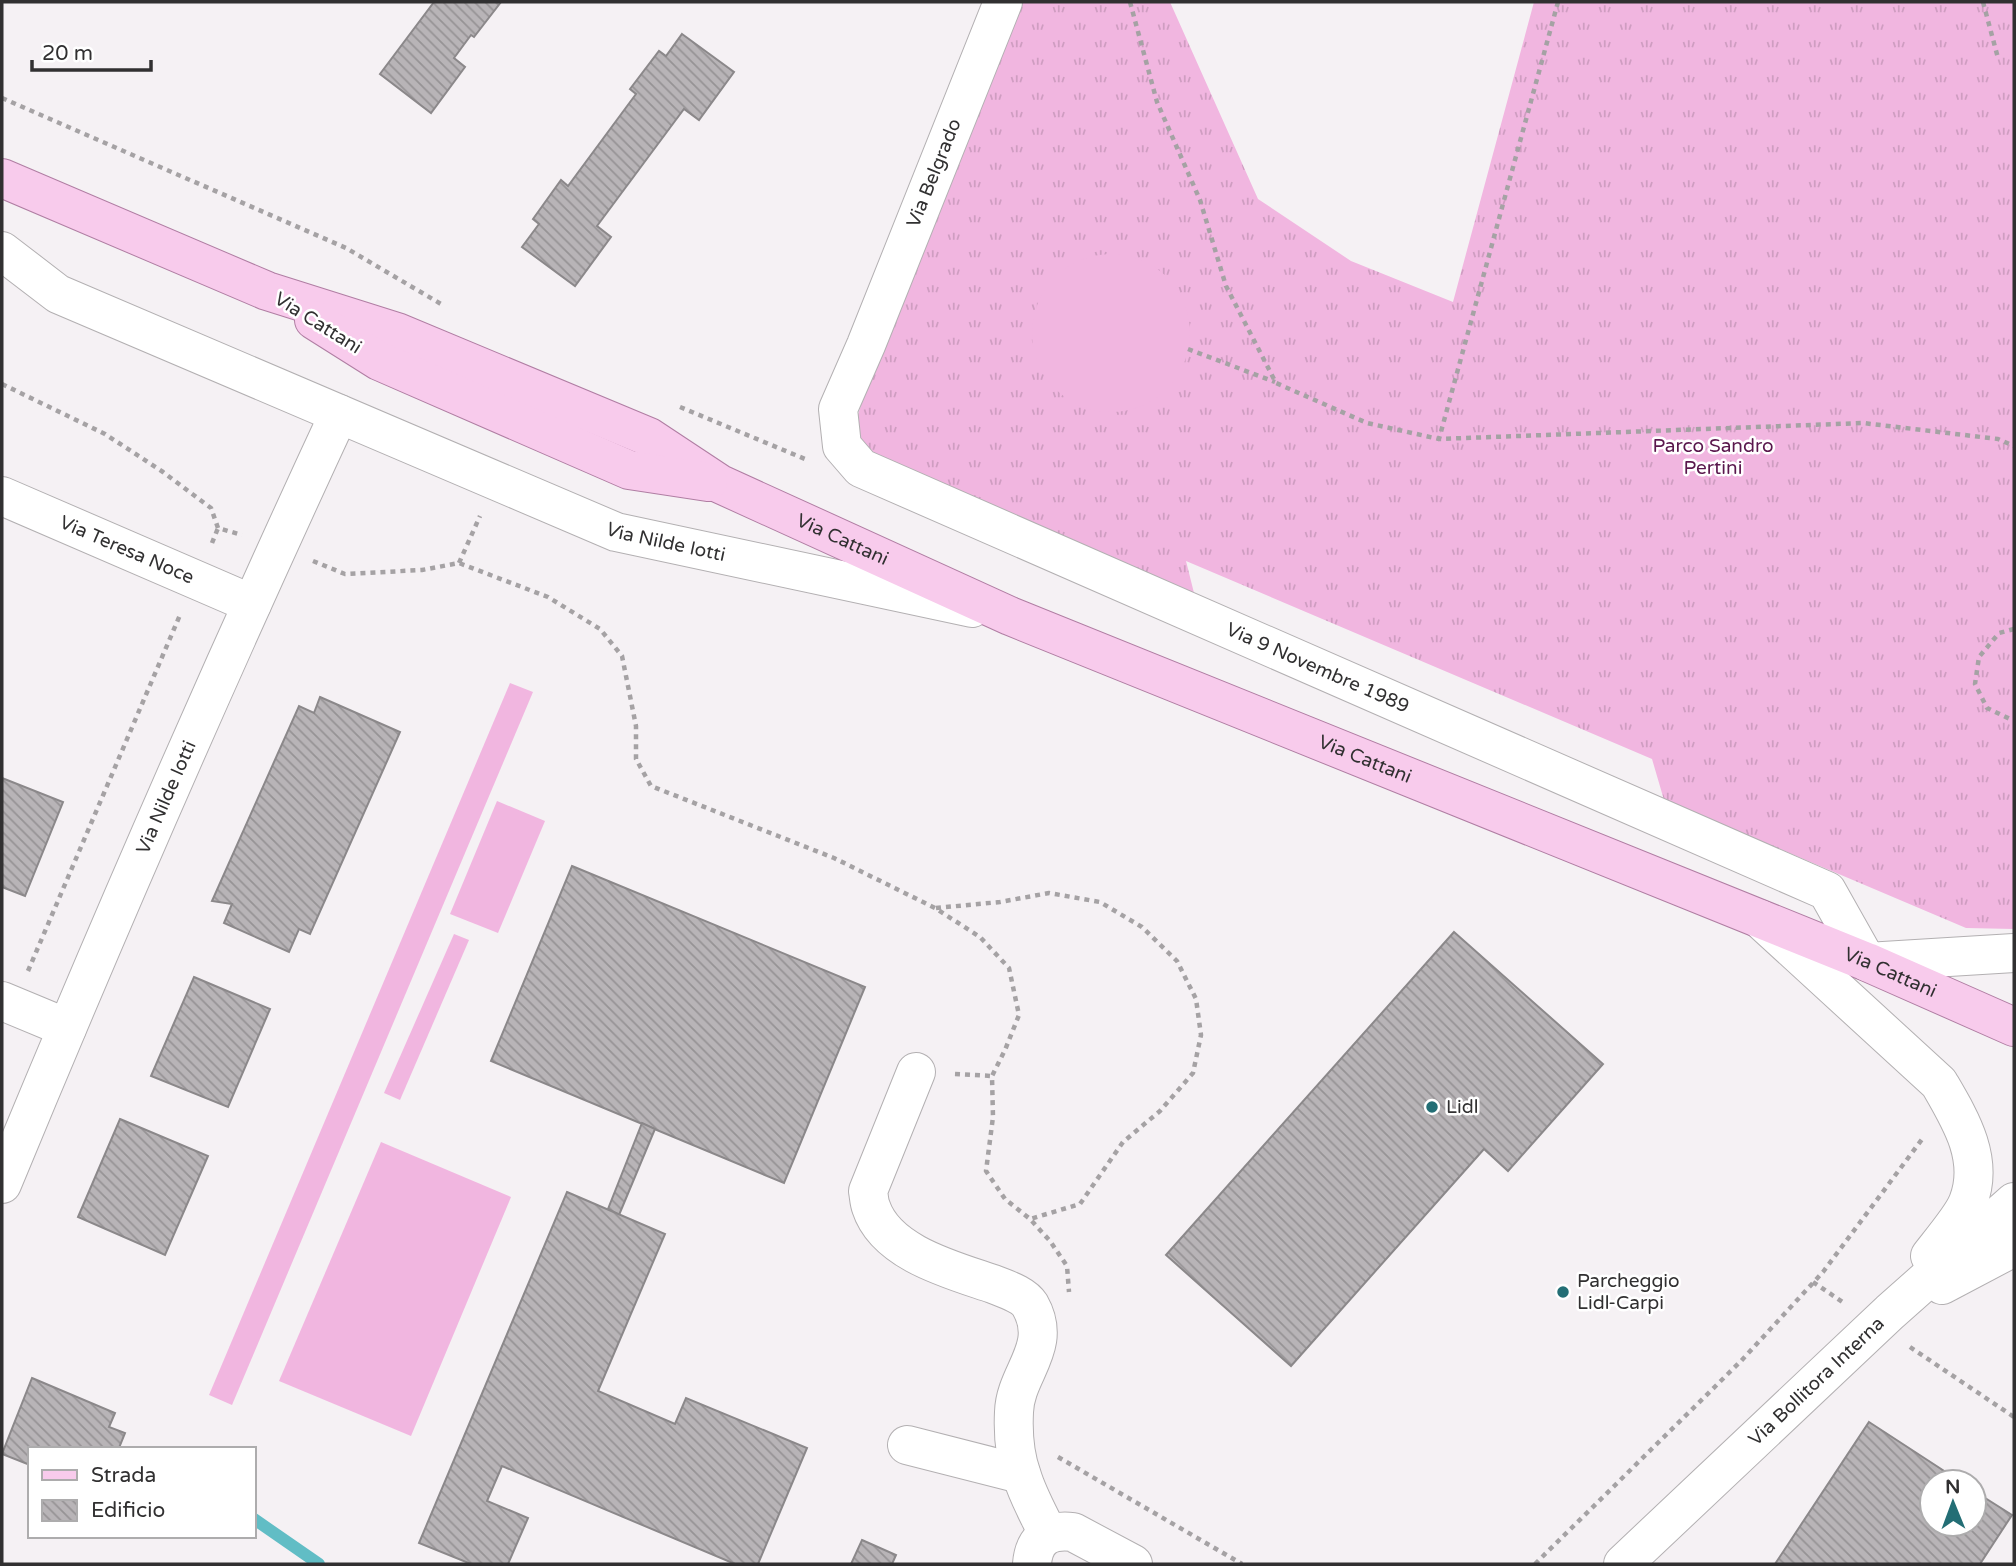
<svg xmlns="http://www.w3.org/2000/svg" width="2016" height="1566" font-family="'Varela Round',sans-serif">
<style>
.grass{fill:url(#grass-tufts)}
.pitch{fill:#f1b6e0}
.lines{fill:none;stroke-linecap:round;stroke-linejoin:round}
.stream{stroke:#61bdc5;stroke-width:12}
.building{fill:url(#building-back-hatch);stroke:#8b888a;stroke-width:2}
.minor-casing{stroke:#b3b0b2;stroke-width:40}
.major-casing{stroke:#b07ea3;stroke-width:40}
.path{stroke:#a5a2a4;stroke-width:4.5;stroke-dasharray:5 5;stroke-linecap:butt}
.minor{stroke:#fff;stroke-width:38}
.major{stroke:#f8cbec;stroke-width:38}
.poi-dot{fill:#236e75;stroke:#fff;stroke-width:2.5}
.labels{text-anchor:middle;dominant-baseline:central;stroke-width:5;stroke-linejoin:round;paint-order:stroke}
.street-label{font-size:19px;fill:#313031;stroke:#fff}
.park-label{font-size:19px;fill:#5a174d;stroke:#fff}
.poi-label{font-size:19px;fill:#313031;stroke:#fff;text-anchor:start}
</style>
<defs>
<pattern id="grass-tufts" width="24" height="20" patternUnits="userSpaceOnUse" patternTransform="scale(1.75)"><rect width="24" height="20" fill="#f1b6e0"/><path d="M3 7l-1-3M5 7V3M7 7l1-3M15 17l-1-3M17 17v-4M19 17l1-3" fill="none" stroke="#cf9dc1"/></pattern>
<pattern id="building-back-hatch" width="6" height="6" patternUnits="userSpaceOnUse" patternTransform="scale(1.75)"><rect width="6" height="6" fill="#b8b4b7"/><path d="M-1 5l2 2M0 0l6 6M5-1l2 2" fill="none" stroke="#969395"/></pattern>
</defs>
<rect width="100%" height="100%" fill="#f5f1f4"/>
<polygon class="grass" points="1017,2 1170,2 1258,199 1351,261 1453,302 1534,2 2014,2 2014,929 1966,928 1664,800 1652,759 1186,561 1196,601 873,464 860,445 857,418 865,392"/>
<g class="pitch">
<circle cx="1111" cy="333" r="79"/>
<polygon points="510,683 533,692 232,1405 209,1395"/>
<polygon points="497,801 545,821 498,933 450,914"/>
<polygon points="454,934 469,940 400,1100 384,1093"/>
<polygon points="381,1142 511,1197 411,1436 279,1381"/>
</g>
<g class="lines">
<polyline class="stream" points="254,1519 319,1564"/>
</g>
<g class="building">
<polygon points="434,2 501,2 474,37 471,35 454,58 465,67 431,113 380,74"/>
<polygon points="682,34 734,72 699,120 684,109 675,121 597,226 611,237 575,286 522,247 539,224 533,219 561,180 568,186 636,94 630,89 659,51 666,56"/>
<polygon points="320,697 400,732 310,934 299,929 289,952 224,923 232,904 212,901 299,706 314,713"/>
<polygon points="2,778 63,802 25,896 2,887"/>
<polygon points="572,866 865,987 784,1183 491,1061"/>
<polygon points="1454,932 1603,1064 1508,1171 1484,1149 1291,1366 1166,1255"/>
<polygon points="194,977 270,1009 228,1107 151,1076"/>
<polygon points="120,1119 208,1156 165,1255 78,1217"/>
<polygon points="642,1123 655,1129 619,1215 608,1209"/>
<polygon points="567,1192 665,1234 598,1391 675,1424 686,1398 807,1448 758,1564 735,1564 502,1466 487,1501 528,1518 508,1564 471,1564 419,1543"/>
<polygon points="32,1378 115,1413 109,1427 125,1433 119,1448 122,1449 30,1449 30,1465 2,1454"/>
<polygon points="1869,1422 1961,1482 1932,1482 1932,1524 1974,1524 1974,1491 2012,1515 1980,1564 1775,1564"/>
<polygon points="862,1540 896,1555 892,1564 851,1564"/>
</g>
<g class="lines">
<defs>
<g id="minor">
<path id="s1" d="M1003,2l-137,343 -28,64 4,37 19,22 966,423 40,71 147,-9"/>
<path id="s2" d="M2,251l56,43 558,238 356,76"/>
<path id="s3" d="M2,496l250,108"/>
<path d="M1760,919l179,164c21,36 46,76 29,119 -5,14 -28,41 -38,54"/>
<polyline points="2,1001 67,1028"/>
<path d="M916,1072l-48,119c1,5 1,11 3,16 15,46 81,63 122,77 12,5 30,10 37,21 24,42 -15,68 -16,107 -1,20 1,45 8,64 6,20 17,39 26,58"/>
<path id="s4" d="M2,1184c107,-259 219,-516 337,-770"/>
<polyline points="1942,1285 2014,1247"/>
<polyline points="907,1445 1021,1474"/>
<path d="M1032,1564c2,-25 16,-35 41,-32l60,32"/>
<path id="s5" d="M1623,1564l267,-252 124,-110"/>
</g>
<g id="major">
<path id="s6" d="M2,178l265,113 130,41 252,105 71,47 290,132 857,346 147,65"/>
<polyline points="314,320 379,361 629,470 708,482"/>
</g>
</defs>
<use href="#minor" class="minor-casing"/>
<use href="#major" class="major-casing"/>
<g class="path">
<polyline points="1130,2 1157,102 1200,200 1226,286 1276,383 1367,423 1439,439"/>
<polyline points="1558,2 1439,439 1863,423 1998,439 2014,446"/>
<polyline points="1983,2 1998,58"/>
<polyline points="2,98 346,248 441,304"/>
<polyline points="1188,349 1275,382"/>
<polyline points="2,384 105,434 163,472 211,508 218,528 242,535"/>
<polyline points="680,407 805,459"/>
<polyline points="212,543 218,528"/>
<polyline points="313,561 345,574 422,570 459,563 548,597 600,629 622,656 636,726 636,759 651,786 834,858 935,908 980,937 1009,968 1019,1015 1005,1050 992,1076 993,1117 986,1171 1005,1199 1030,1219 1050,1241 1067,1266 1069,1292"/>
<polyline points="459,563 480,516"/>
<polyline points="2014,629 1999,633 1979,657 1975,684 1987,708 2010,719 2014,719"/>
<polyline points="936,908 1000,902 1049,893 1100,902 1142,927 1177,961 1196,999 1201,1035 1193,1073 1160,1111 1123,1142 1080,1204 1030,1219"/>
<polyline points="28,971 180,615"/>
<polyline points="955,1074 992,1076"/>
<polyline points="1813,1282 1844,1303"/>
<polyline points="1910,1347 2014,1417"/>
<polyline points="1058,1457 1242,1564"/>
<polyline points="1535,1564 1741,1361 1823,1272 1923,1138"/>
</g>
<use href="#minor" class="minor"/>
<use href="#major" class="major"/>
</g>
<g class="poi-dot">
<circle cx="1432" cy="1107" r="7"/>
<circle cx="1563" cy="1292" r="7"/>
</g>
<g class="labels">
<g class="street-label">
<text transform="translate(934 173) rotate(-68)">Via Belgrado</text>
<text transform="translate(318 323) rotate(32)">Via Cattani</text>
<text stroke="none"><textPath href="#s6" startOffset="917">Via Cattani</textPath></text>
<text stroke="none"><textPath href="#s2" startOffset="728">Via Nilde Iotti</textPath></text>
<text stroke="none"><textPath href="#s3" startOffset="136">Via Teresa Noce</textPath></text>
<text stroke="none"><textPath href="#s1" startOffset="1004">Via 9 Novembre 1989</textPath></text>
<text stroke="none"><textPath href="#s6" startOffset="1484">Via Cattani</textPath></text>
<text stroke="none"><textPath href="#s4" startOffset="420">Via Nilde Iotti</textPath></text>
<text stroke="none"><textPath href="#s6" startOffset="2051">Via Cattani</textPath></text>
<text stroke="none"><textPath href="#s5" startOffset="266">Via Bollitora Interna</textPath></text>
</g>
<g class="park-label">
<text x="1713" y="446">Parco Sandro<tspan x="1713" dy="22">Pertini</tspan></text>
</g>
<g class="poi-label">
<text x="1446" y="1107">Lidl</text>
<text x="1577" y="1281">Parcheggio<tspan x="1577" dy="22">Lidl-Carpi</tspan></text>
</g>
</g>
<rect width="2016" height="1566" fill="none" stroke="#313031" stroke-width="7"/>
<rect x="28" y="1447" width="228" height="91" fill="#ffffff" stroke="#adacad" stroke-width="2"/>
<rect x="42" y="1470" width="35" height="10" fill="#f8cbec" stroke="#adacad" stroke-width="2"/>
<text x="91" y="1482" font-size="21" fill="#313031">Strada</text>
<rect x="42" y="1500" width="35" height="21" fill="url(#building-back-hatch)" stroke="#adacad" stroke-width="2"/>
<text x="91" y="1517" font-size="21" fill="#313031">Edificio</text>
<g transform="translate(1953 1503) rotate(359)"><circle r="33" fill="#ffffff" stroke="#adacad" stroke-width="2"/>
<path d="M0-5L12 26L0 18L-12 26Z" fill="#236e75"/>
<text y="-10" font-size="19" font-weight="bold" text-anchor="middle" fill="#313031">N</text>
</g>
<path d="M32 60v10h119v-10" fill="none" stroke="#313031" stroke-width="3.5"/>
<text x="42" y="60" font-size="21" fill="#313031" stroke="#ffffff" stroke-width="5" paint-order="stroke">20 m</text>
</svg>
